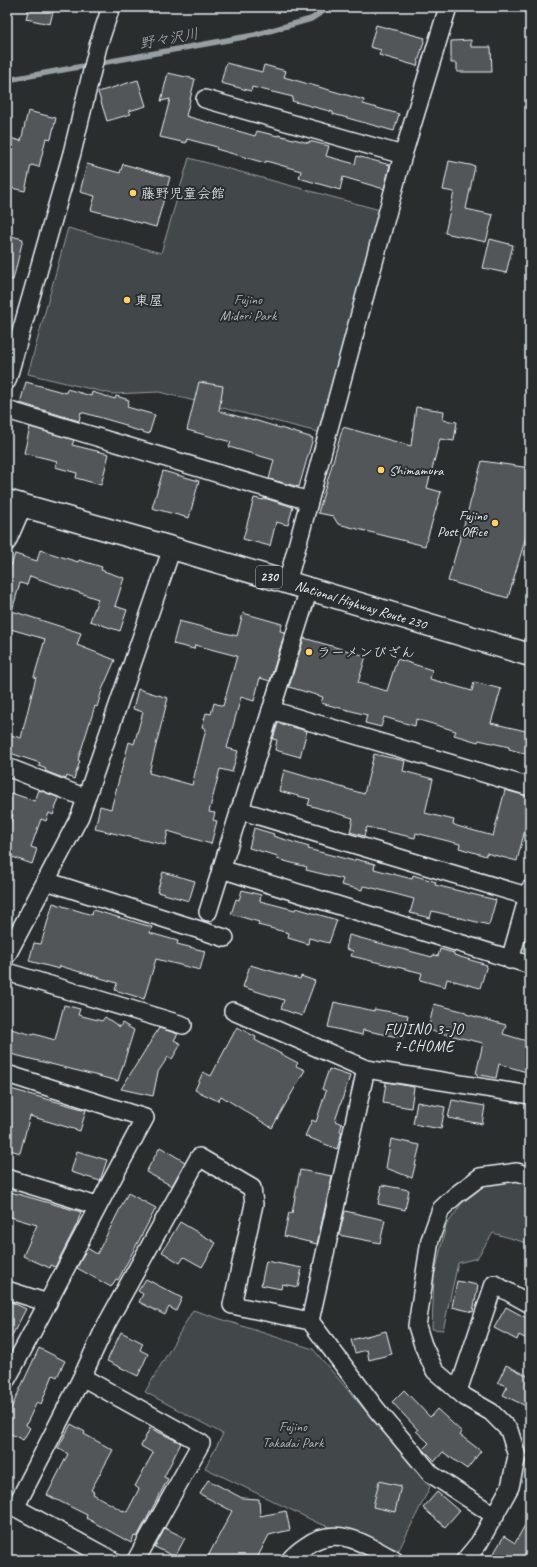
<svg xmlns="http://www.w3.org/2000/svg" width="537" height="1567" font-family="Caveat,'Klee One',sans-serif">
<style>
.green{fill:#424648;stroke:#959ca0}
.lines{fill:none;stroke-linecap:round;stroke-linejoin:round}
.stream{stroke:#989fa3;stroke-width:5.5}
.building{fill:#535759;stroke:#e8f1f8}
.minor-casing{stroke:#e8f1f8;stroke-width:20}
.trunk-casing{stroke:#e8f1f8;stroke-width:25}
.minor{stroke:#2a2d2e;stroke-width:17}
.trunk{stroke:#2a2d2e;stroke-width:22}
.poi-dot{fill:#ffd166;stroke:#2a2d2e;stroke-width:1.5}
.labels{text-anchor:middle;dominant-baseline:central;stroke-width:4;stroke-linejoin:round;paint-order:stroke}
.shield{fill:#2a2d2e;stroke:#afb6bb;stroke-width:1}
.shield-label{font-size:13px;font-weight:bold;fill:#e8f1f8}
.poi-label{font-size:14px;fill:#e8f1f8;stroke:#2a2d2e;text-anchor:start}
.park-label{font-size:14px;fill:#aeb5ba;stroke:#2a2d2e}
.street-label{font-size:14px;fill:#e8f1f8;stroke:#2a2d2e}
.water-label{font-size:15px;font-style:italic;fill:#acb3b9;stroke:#2a2d2e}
.neighbourhood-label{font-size:15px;letter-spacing:1px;fill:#e8f1f8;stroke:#2a2d2e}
</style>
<rect width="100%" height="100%" fill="#2a2d2e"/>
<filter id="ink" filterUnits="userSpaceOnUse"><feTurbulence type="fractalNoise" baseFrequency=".025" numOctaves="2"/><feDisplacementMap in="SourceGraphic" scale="8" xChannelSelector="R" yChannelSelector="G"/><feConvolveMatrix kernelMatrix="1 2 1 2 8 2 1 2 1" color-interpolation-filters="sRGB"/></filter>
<g filter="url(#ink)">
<g class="green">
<polygon points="189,158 380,210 318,432 159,392 112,394 28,374 68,228 161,253"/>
<polygon points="515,1180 530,1184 530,1244 493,1233 477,1258 458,1263 443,1330 432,1329 434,1277 446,1226 462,1203 487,1184"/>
<polygon points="193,1310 313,1349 430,1487 399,1550 318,1523 205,1468 223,1434 145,1392"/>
</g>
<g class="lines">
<polyline class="stream" points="7,80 255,35 311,19 330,7"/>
</g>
<g class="building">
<polygon points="29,7 54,7 50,24 26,19"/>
<polygon points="376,25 425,38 417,66 379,55 381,50 370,47"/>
<polygon points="471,40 471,47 491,47 492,72 457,72 457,63 451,63 451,41"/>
<polygon points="226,63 262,72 264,65 286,71 284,77 364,100 363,104 399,114 394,131 333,114 333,112 292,101 293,97 252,87 251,91 221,83"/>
<polygon points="168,73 195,79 186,116 255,136 257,131 278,136 278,135 309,143 309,141 329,146 326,156 355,164 357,156 390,165 384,189 343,177 340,190 299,178 301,171 266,161 265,163 216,149 217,147 187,139 186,143 160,137 170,99 161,101"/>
<polygon points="138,80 146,106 129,111 131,114 107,121 98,92"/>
<polygon points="28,111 56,118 51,139 46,138 39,167 31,165 25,191 7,187 7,149 10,138 21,141"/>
<polygon points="449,161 475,166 466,209 493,215 486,242 445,233 454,192 443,190"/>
<polygon points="87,164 120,173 123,164 170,177 156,227 91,210 95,196 80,192"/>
<polygon points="7,235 23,239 13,280 7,280"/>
<polygon points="490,239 513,245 506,273 483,268"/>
<polygon points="26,382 66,393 67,389 91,396 92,392 115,399 116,396 129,400 127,407 155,415 149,434 126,427 126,425 81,412 79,421 20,403"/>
<polygon points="199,382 223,386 219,411 254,421 254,420 313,438 299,487 269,479 274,460 229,447 231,442 187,430"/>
<polygon points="416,407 444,411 443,420 457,422 454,441 440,439 427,488 441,492 425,546 338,524 333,516 318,513 343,427 411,446"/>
<polygon points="30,427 74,440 72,445 109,454 101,485 76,478 77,473 55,467 57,461 24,453"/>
<polygon points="482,461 530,468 530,523 508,598 448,581"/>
<polygon points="163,471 199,481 189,518 152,508"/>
<polygon points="254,498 264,500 264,498 293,507 288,525 276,522 270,546 243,539"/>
<polygon points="40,550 78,562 79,560 102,567 101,570 124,578 115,606 127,610 120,631 90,621 98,599 30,576 27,585 20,583 12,611 81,633 77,645 115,660 102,690 97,707 95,706 78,760 80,761 74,779 67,776 66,779 45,771 46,769 39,766 40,763 7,752 7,734 21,738 36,677 34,677 45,639 7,628 7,577 15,554 37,561"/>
<polygon points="243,613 282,624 280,631 285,632 270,681 260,678 254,701 241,697 227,748 238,751 232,772 220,769 209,812 215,813 213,820 217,821 211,844 168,831 165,845 95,829 100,806 111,809 129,742 134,744 143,712 133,709 138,689 168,698 149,773 192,785 206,729 202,727 206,713 211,714 214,703 223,706 237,656 195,645 194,649 173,644 179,621 237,636"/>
<polygon points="304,638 366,656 358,683 387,691 397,659 432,670 430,679 472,691 474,682 501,689 491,723 530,732 530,755 509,749 509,747 479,740 478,742 454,735 456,731 416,719 415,726 384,717 381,727 365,723 367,715 321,703 323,697 289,687"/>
<polygon points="278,723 307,731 300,757 275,750 277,740 273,739"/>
<polygon points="374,754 405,761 403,771 433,779 425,813 454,820 453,824 457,826 493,836 505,790 530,797 530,818 528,818 517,861 486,853 486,856 459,848 460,844 416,833 415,838 367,827 364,836 350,832 353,818 308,805 310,799 279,791 284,770 364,794"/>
<polygon points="39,790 59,798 53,815 49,813 46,821 41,819 31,847 37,849 32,864 7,855 7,832 13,815 7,813 7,805 11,793 35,801"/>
<polygon points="254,828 274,834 273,836 309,847 308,849 354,861 355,859 375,864 374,869 412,879 413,875 436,882 435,885 496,900 489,925 432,911 430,918 410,913 414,899 369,887 363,886 362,890 341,885 343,879 306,870 307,867 277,859 278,856 249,848"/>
<polygon points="163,872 195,881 189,901 157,892"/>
<polygon points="242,890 261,895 260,901 295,910 296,908 337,920 329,943 309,938 308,944 288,938 289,933 258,925 259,922 231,914 236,899 239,900"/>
<polygon points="53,903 92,915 93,910 152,927 150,933 178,941 177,944 205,951 200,970 156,959 144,999 115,990 117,983 60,966 59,969 29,961 34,943 41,944"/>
<polygon points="349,935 432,957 433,955 438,956 440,949 454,953 454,955 487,965 480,988 447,979 445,987 420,980 422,973 351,956 353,951 346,949"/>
<polygon points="250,965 300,979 301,976 315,981 302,1016 281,1009 284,1000 243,987"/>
<polygon points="334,1002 374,1011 374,1009 408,1015 403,1038 363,1030 362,1035 328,1027"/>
<polygon points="434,1004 466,1012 466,1014 506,1025 503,1034 530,1042 530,1073 499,1064 496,1078 476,1074 483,1043 428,1030"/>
<polygon points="64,1005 80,1009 78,1015 102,1021 105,1017 120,1027 122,1023 134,1030 118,1081 7,1053 7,1028 33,1035 34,1034 55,1040"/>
<polygon points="237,1027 256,1037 255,1040 298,1063 296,1066 305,1070 272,1128 221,1096 218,1101 195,1090 203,1072 211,1076"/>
<polygon points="159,1028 178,1034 174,1040 181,1044 172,1059 168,1057 158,1072 153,1096 121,1089"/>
<polygon points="329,1069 350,1076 335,1121 342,1124 340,1131 342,1132 337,1149 305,1136 312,1120 316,1122 326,1091 322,1089"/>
<polygon points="386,1082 414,1087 411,1108 383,1103"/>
<polygon points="7,1088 86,1110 80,1131 30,1116 20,1153 7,1149"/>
<polygon points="452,1100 485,1106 482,1124 448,1118"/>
<polygon points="417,1102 445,1107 441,1129 413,1124"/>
<polygon points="391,1139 420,1145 412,1178 386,1168"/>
<polygon points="160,1147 185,1162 172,1186 146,1172"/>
<polygon points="77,1151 107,1160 100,1181 71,1172"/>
<polygon points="300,1170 332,1176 317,1244 284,1236 289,1212 292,1213"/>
<polygon points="382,1185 409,1190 405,1210 378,1204"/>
<polygon points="7,1191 81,1212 77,1224 55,1267 51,1265 50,1268 23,1256 37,1225 7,1216"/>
<polygon points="128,1193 156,1208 118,1280 116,1279 111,1287 77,1268 87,1248 97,1254"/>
<polygon points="345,1211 385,1220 380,1243 339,1235"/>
<polygon points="180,1222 216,1243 202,1267 184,1257 180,1263 162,1252"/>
<polygon points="266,1261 302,1268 298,1287 282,1284 281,1289 261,1285"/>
<polygon points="146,1279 182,1298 176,1311 169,1307 165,1315 139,1302 143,1294 138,1291"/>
<polygon points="457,1281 478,1285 473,1312 452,1307"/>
<polygon points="7,1300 26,1309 7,1345"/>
<polygon points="506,1307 530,1320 530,1341 519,1335 517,1340 494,1328"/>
<polygon points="386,1331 392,1354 369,1360 367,1350 355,1353 351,1340"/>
<polygon points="121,1332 143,1343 140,1350 148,1354 138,1376 107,1361"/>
<polygon points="39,1348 65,1361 57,1377 53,1375 41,1404 37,1402 26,1425 30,1428 23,1440 7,1432 7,1417"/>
<polygon points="506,1365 530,1377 530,1408 503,1395 507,1387 498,1382"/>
<polygon points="404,1390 430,1417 437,1409 462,1432 460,1435 481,1451 467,1469 443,1452 435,1461 423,1449 429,1443 416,1431 418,1430 392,1402"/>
<polygon points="71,1424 85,1432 84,1434 113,1450 91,1490 94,1492 93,1494 123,1511 123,1510 127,1512 139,1489 135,1486 153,1453 141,1446 150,1428 181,1443 164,1477 168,1479 137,1537 134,1536 131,1543 86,1518 87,1515 47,1495 68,1454 58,1448"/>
<polygon points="208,1480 242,1498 259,1499 260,1516 286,1511 290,1530 269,1535 256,1560 206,1560 232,1511 200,1494"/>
<polygon points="379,1481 401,1486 395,1512 373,1507"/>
<polygon points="437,1492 459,1511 445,1527 423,1508"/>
<polygon points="530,1516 530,1548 522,1560 494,1560 497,1555 494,1553 504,1536 515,1543"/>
<polygon points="165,1528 185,1538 175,1557 155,1547"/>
</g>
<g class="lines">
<defs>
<g id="minor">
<polyline points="205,99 403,155"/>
<polyline points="7,381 72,153 98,46 111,7"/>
<polyline points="7,410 309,501"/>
<polyline points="7,542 23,505"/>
<polyline points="287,583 403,155 448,7"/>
<polyline points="271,710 530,787"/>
<polyline points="7,767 86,798"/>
<polyline points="239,810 530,897"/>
<polyline points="221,869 530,965"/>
<polyline points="46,881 225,938"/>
<polyline points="208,912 309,589"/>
<polyline points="7,955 80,816 172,548"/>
<polyline points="510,960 530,889"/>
<polyline points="7,972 183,1025"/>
<polyline points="233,1011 366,1069 530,1095"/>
<path d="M7,1074l138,44c-47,86 -91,175 -138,261"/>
<polyline points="7,1178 97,1206"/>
<polyline points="7,1290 48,1303"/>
<polyline points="310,1321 366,1069"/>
<polyline points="82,1377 201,1443 136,1560"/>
<polyline points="458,1391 494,1284 530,1304"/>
<polyline points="7,1503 112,1560"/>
<polyline points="16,1506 82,1377 106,1325 199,1157 252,1188 254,1204 232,1305 310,1321 377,1410 431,1474 495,1516"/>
<path d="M290,1560c4,-6 10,-10 16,-14 30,-22 60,-2 88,14"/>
<polyline points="465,1560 479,1543 510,1487 517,1456 509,1430 491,1412 465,1397 435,1371 423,1345 417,1326 430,1240 441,1209 456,1195 480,1177 517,1172 530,1176"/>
</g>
<polyline id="trunk" points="7,501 172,548 530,655"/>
</defs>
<use href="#minor" class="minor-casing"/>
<use href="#trunk" class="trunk-casing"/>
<use href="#minor" class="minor"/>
<use href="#trunk" class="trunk"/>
</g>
</g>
<g class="poi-dot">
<circle cx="133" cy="193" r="4"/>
<circle cx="127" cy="300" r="4"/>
<circle cx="381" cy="470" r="4"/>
<circle cx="495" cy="523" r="4"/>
<circle cx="309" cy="652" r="4"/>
</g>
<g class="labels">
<rect class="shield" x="256" y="566" width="26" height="22" rx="3"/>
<g class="shield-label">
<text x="269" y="577">230</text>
</g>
<g class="poi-label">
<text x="141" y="193">藤野児童会館</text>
<text x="135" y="300">東屋</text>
<text x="389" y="470">Shimamura</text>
<text x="487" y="515" text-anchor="end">Fujino<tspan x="487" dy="16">Post Office</tspan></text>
<text x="317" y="652">ラーメンびざん</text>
</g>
<g class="park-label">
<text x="248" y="299">Fujino<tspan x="248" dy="16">Midori Park</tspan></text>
<text x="293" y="1426">Fujino<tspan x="293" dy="16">Takadai Park</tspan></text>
</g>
<g class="street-label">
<text transform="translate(361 605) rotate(17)">National Highway Route 230</text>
</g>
<g class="water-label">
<text transform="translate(169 39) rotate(-10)">野々沢川</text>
</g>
<g class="neighbourhood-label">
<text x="424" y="1029">FUJINO 3-JO<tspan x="424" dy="17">7-CHOME</tspan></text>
</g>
</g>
<rect width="537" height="1567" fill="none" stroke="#2a2d2e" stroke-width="24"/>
<rect x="12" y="12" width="513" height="1543" fill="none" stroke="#e8f1f8" stroke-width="1.5" filter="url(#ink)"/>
</svg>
